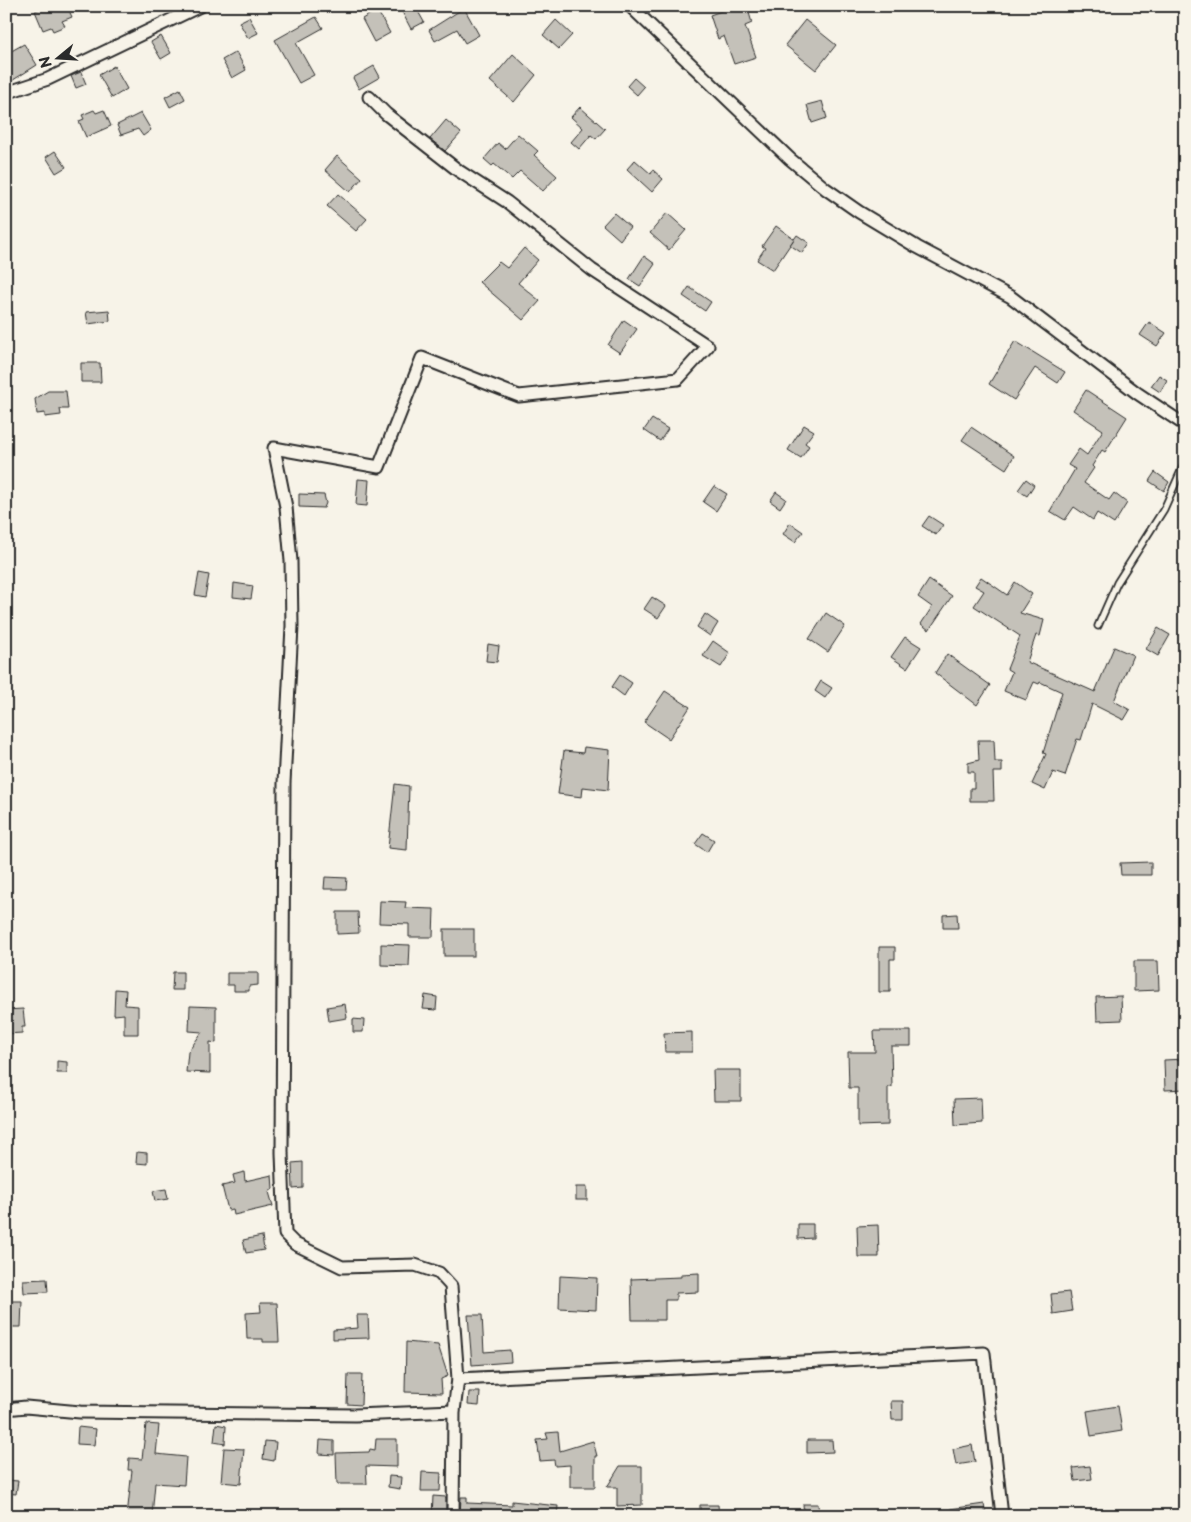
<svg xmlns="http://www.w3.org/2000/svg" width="1191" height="1522" font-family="'Playpen Sans',sans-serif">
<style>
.building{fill:#c4c1b9;stroke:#2b2b2b}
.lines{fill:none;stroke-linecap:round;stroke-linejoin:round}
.lane-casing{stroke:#2b2b2b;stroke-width:9}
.street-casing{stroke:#2b2b2b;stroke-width:15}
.lane{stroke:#f7f3e8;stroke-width:5.5}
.street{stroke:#f7f3e8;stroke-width:11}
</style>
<rect width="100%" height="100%" fill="#f7f3e8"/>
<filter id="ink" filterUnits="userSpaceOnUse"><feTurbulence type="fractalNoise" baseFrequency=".02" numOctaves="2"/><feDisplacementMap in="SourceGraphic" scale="10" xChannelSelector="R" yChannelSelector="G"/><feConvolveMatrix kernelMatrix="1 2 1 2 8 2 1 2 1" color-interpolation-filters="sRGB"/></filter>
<g filter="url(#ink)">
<g class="building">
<polygon points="47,6 67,6 72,17 62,21 65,26 53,31 51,27 43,30 35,11"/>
<polygon points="399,6 415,6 424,22 411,29"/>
<polygon points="723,6 747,6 752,23 745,26 756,57 734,64 724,36 718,39 710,15 724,10"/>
<polygon points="464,8 479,35 465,43 457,29 435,41 429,30"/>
<polygon points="377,10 390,33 374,42 362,19"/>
<polygon points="249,17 258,33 248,38 239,22"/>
<polygon points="316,17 323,28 296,43 314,75 299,83 275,40"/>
<polygon points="556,20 572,35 559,49 543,35"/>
<polygon points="805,20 836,45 816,70 785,45"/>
<polygon points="161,36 171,53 161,59 151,42"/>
<polygon points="24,44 37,65 10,82 6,72 6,54"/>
<polygon points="236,52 246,70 232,78 222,60"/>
<polygon points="513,54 536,75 514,102 490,81"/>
<polygon points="114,66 127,89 112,98 99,75"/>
<polygon points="374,66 380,77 359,89 353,78"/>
<polygon points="81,72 86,84 76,88 71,76"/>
<polygon points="634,78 644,87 637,95 627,86"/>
<polygon points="180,89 185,99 170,107 165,97"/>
<polygon points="822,101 827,118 812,123 807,105"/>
<polygon points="580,107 605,129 596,139 591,135 579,149 571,142 583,128 571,117"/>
<polygon points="94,110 96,113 104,110 111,126 86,137 79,121 84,119 82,115"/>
<polygon points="141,113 151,130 143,136 138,129 121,135 117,125"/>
<polygon points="446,120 461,133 445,151 430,139"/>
<polygon points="518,134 538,151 534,155 557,176 543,191 520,171 512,179 494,164 492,166 484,159 498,143 505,149"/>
<polygon points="55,151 66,167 56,173 46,157"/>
<polygon points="337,156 362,178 350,192 325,170"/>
<polygon points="635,160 651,174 653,170 663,179 652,192 627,169"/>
<polygon points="338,194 367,219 356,231 327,206"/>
<polygon points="614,213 630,227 620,240 603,225"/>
<polygon points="667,213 686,230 669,250 650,233"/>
<polygon points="776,226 794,239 773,270 757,260 765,248 762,246"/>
<polygon points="797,235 809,243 802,253 790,245"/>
<polygon points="524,248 538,260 518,283 540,301 523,320 479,282 499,262 507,268"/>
<polygon points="644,256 655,264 640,286 629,279"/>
<polygon points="689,287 711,302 705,311 683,296"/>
<polygon points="109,310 110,321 88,324 86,312"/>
<polygon points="624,320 637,329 620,353 608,345"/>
<polygon points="1149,322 1166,333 1157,346 1140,335"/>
<polygon points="1015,341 1065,372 1058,383 1035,368 1014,400 989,384"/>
<polygon points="81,363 100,363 101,382 81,382"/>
<polygon points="1159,375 1167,380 1160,392 1151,386"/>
<polygon points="1086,390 1127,417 1105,452 1102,450 1092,466 1094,468 1084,483 1109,500 1114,493 1127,503 1114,524 1097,513 1093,520 1074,507 1065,520 1050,511 1075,469 1068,465 1079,449 1087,455 1103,430 1073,410"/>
<polygon points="48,391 66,391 68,409 60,409 61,415 45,417 45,413 37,414 35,399"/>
<polygon points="652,419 668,429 660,441 644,430"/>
<polygon points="804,425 814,431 805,443 809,446 801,458 788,450"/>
<polygon points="971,427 1014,456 1006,469 962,440"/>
<polygon points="1155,472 1169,482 1164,491 1149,481"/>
<polygon points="358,479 369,480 367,506 356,505"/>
<polygon points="1026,479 1034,485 1027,496 1018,490"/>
<polygon points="714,486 727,494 716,511 703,502"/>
<polygon points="776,492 786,499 780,508 770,501"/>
<polygon points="299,494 324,495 326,503 324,508 299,507"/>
<polygon points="929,516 943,525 936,535 922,526"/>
<polygon points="790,523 803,532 795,542 783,534"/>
<polygon points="199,573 209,575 205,597 195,595"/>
<polygon points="981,577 1007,595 1015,582 1032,594 1020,613 1044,620 1040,636 1036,635 1027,662 1095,692 1114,647 1133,655 1114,701 1130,710 1124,720 1092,704 1081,740 1077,739 1065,776 1053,772 1045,790 1032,784 1046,754 1043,753 1062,692 1040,682 1039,684 1034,682 1026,700 1004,691 1012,672 1007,669 1020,636 974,606 984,591 975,586"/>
<polygon points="929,580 952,596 929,630 921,624 932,607 918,597"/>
<polygon points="234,583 253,586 251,599 233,597"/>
<polygon points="652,597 666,606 658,618 644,609"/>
<polygon points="826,613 845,626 828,652 809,639"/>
<polygon points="705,614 718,623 710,636 697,627"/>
<polygon points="1158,628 1170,635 1158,656 1146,649"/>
<polygon points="905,637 921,647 907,668 891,657"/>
<polygon points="713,641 730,653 721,667 703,656"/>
<polygon points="488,644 499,646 497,662 486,661"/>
<polygon points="947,654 990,685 977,705 935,673"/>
<polygon points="620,675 632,683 624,696 612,687"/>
<polygon points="821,681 832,688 825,698 815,691"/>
<polygon points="665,691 690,707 669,739 644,722"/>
<polygon points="978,740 994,740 995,762 1002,762 1002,772 993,772 994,801 970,801 970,788 974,788 974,772 968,772 968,763 979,760"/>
<polygon points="584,747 610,750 608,790 583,787 582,797 558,794 564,751 583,753"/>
<polygon points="395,784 409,786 407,850 388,848"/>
<polygon points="703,833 714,840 707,852 695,844"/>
<polygon points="1151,862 1151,875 1121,875 1120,863"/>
<polygon points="325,877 347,878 346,889 324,889"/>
<polygon points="380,901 406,902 405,908 434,909 433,937 409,937 409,924 379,923"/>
<polygon points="337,912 358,912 359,933 337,934"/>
<polygon points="957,914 958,928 943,928 943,915"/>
<rect x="444" y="929" width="30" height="27"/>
<polygon points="381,944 410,945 409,966 381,965"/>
<polygon points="879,947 895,947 895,959 890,959 890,992 879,992"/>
<polygon points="1134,961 1158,961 1159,990 1134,991"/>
<polygon points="173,972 183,972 183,990 172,990"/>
<polygon points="227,973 258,973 258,985 249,986 249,991 234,991 234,985 227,985"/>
<polygon points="115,989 126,990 125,1005 138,1006 138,1034 124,1034 124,1014 114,1015"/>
<polygon points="425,995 437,997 436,1010 423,1009"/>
<polygon points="1121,996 1122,1020 1097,1021 1096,997"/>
<polygon points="345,1004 347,1018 329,1021 327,1007"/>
<polygon points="190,1006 216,1007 216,1043 210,1042 210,1073 186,1072 188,1052 202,1032 189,1031"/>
<polygon points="23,1009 25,1027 22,1027 22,1033 6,1034 6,1010"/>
<polygon points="353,1019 364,1020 363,1032 353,1032"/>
<polygon points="874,1031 911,1031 911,1046 891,1046 892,1087 888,1087 888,1125 858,1126 858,1088 849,1088 848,1052 875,1052"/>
<polygon points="692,1032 692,1052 665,1052 664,1033"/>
<polygon points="1185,1059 1185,1089 1165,1090 1164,1060"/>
<polygon points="57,1061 67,1062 67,1073 57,1073"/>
<polygon points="713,1070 741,1070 741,1101 714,1101"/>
<polygon points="981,1098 982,1123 955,1125 954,1099"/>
<polygon points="137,1152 147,1153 147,1164 136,1163"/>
<polygon points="303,1162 303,1188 293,1189 292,1163"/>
<polygon points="244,1172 245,1181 272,1175 273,1189 269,1192 273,1206 234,1215 233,1209 228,1210 222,1186 235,1183 233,1175"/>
<rect x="576" y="1187" width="11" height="13"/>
<polygon points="166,1189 168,1199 155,1201 153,1191"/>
<polygon points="798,1224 813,1224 813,1238 798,1239"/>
<polygon points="878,1225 879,1257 858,1257 857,1226"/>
<polygon points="262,1236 264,1250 246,1253 243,1240"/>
<polygon points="699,1273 699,1292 676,1293 676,1300 665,1300 665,1320 632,1320 631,1279 681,1277 681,1274"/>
<polygon points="560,1276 597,1278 596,1310 559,1308"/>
<polygon points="47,1279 48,1292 24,1293 23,1280"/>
<polygon points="1069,1292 1072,1311 1053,1314 1051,1294"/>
<polygon points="6,1301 22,1301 21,1327 6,1327"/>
<polygon points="260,1303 277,1303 279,1342 263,1342 263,1339 247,1339 246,1313 261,1312"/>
<polygon points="357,1315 368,1315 369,1338 333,1339 333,1330 358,1328"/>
<polygon points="468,1315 482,1315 484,1352 510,1350 511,1362 472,1365"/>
<polygon points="406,1342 438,1345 448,1376 441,1379 442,1393 405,1392"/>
<polygon points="348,1374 362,1374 361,1405 347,1404"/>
<polygon points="469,1392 480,1392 479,1406 468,1405"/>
<polygon points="891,1401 903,1401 903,1420 892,1420"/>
<polygon points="1118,1406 1122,1431 1091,1436 1087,1411"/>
<polygon points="146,1424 159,1425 156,1454 186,1457 184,1485 155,1483 152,1516 127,1516 132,1470 128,1470 129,1458 142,1459"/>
<polygon points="216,1424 226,1426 225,1444 214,1442"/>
<polygon points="78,1427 96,1429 94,1445 77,1444"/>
<polygon points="558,1432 560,1451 593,1441 597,1456 595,1456 595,1487 570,1487 570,1465 555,1466 554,1460 540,1461 537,1440 548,1439 546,1433"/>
<polygon points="376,1439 397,1439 397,1467 366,1466 367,1484 337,1484 336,1453 369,1452 370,1449 375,1450"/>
<polygon points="320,1440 334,1441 334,1455 319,1454"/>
<polygon points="807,1440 832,1440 833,1452 807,1453"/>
<polygon points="265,1441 276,1442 274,1461 263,1459"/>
<polygon points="972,1445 975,1462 956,1465 953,1449"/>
<polygon points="224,1448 244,1449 241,1484 221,1482"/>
<polygon points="620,1466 642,1466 642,1505 617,1506 617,1487 607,1487"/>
<polygon points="1090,1466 1092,1479 1075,1481 1073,1468"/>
<polygon points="422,1472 441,1473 440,1491 421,1491"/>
<polygon points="389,1476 401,1477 400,1489 388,1487"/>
<polygon points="6,1480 18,1481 16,1494 6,1493"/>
<polygon points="433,1496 446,1497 446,1516 432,1516"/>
<polygon points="461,1497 467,1497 467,1503 512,1505 512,1501 558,1506 557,1516 460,1516"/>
<polygon points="803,1504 818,1504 819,1516 804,1516"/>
<polygon points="984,1504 986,1516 951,1516 950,1509"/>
<polygon points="700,1505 718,1505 719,1516 700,1516"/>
</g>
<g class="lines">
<defs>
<polyline id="lane" points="1098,626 1117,583 1164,509 1185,462"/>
<g id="street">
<polyline points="630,6 790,159 826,189 859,212 917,247 1011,297 1137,393 1185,425"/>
<polyline points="6,93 48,79 200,6"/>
<polyline points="369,97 386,114 459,171 507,202 592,270 708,346 678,379 519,396 422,358 379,467 274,448 286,507 291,561 292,626 284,783 282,1153 285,1234 295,1244 342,1267 415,1265 439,1273 451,1286 458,1379 984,1353 1002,1516"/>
<polyline points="6,1409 26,1407 80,1412 355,1415 454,1411"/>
<polyline points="453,1516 454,1411 458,1379"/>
</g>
</defs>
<use href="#lane" class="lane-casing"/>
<use href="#street" class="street-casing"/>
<use href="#lane" class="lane"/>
<use href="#street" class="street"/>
</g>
</g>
<rect width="1191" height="1522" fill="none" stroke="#f7f3e8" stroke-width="25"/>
<rect x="12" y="12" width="1166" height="1497" fill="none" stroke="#2b2b2b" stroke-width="2" filter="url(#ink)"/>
<g transform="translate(58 58) rotate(252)" stroke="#f7f3e8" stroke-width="4" paint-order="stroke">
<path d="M0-4L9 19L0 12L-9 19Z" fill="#2b2b2b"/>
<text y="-8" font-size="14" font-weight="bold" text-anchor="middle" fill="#2b2b2b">N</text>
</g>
</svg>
